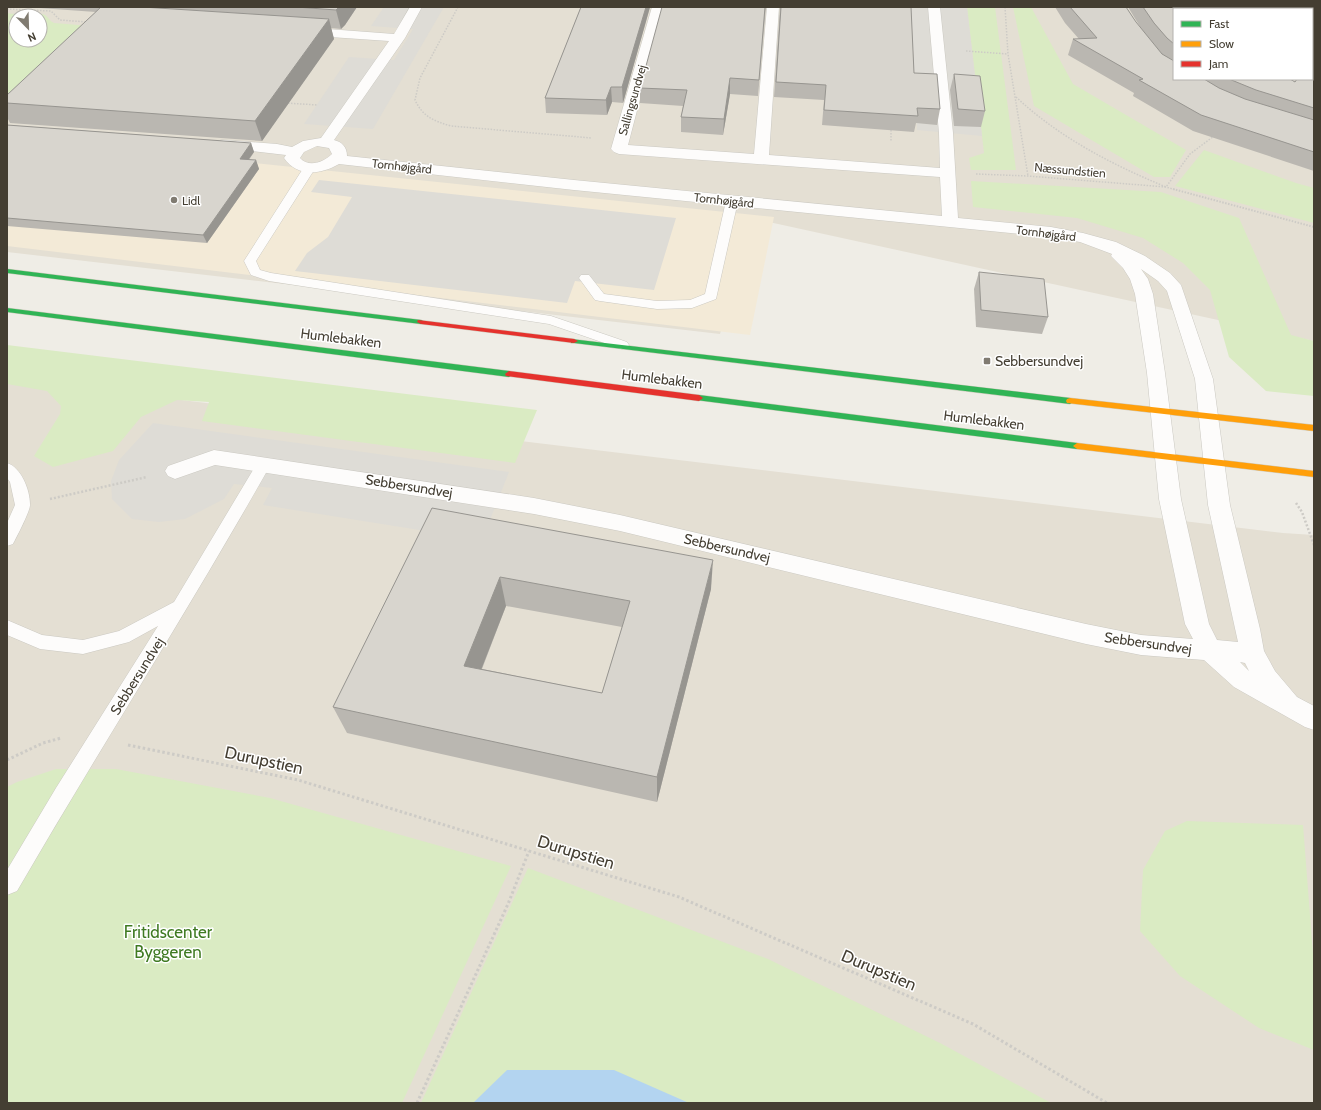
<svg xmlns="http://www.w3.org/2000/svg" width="1321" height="1110" font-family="Cabin,sans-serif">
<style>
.residential{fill:#e4dfd3;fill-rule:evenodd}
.commercial{fill:#f3ead7}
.green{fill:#daebc3;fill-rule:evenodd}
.parking{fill:#dedcd6}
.water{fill:#b3d4f0}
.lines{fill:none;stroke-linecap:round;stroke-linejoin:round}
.lane-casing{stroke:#cbc9c2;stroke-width:1}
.street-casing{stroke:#cbc9c2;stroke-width:1}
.fast-casing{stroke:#cfcabc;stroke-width:1}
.slow-casing{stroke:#cfcabc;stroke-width:1}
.jam-casing{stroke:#cfcabc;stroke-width:1}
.path-far3{stroke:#cdcbc6;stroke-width:1.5;stroke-dasharray:1.5 1.5;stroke-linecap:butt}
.path-far2{stroke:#cdcbc6;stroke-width:2;stroke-dasharray:1.5 1.5;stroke-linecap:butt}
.path-far1{stroke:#cdcbc6;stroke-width:2.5;stroke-dasharray:2 2;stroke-linecap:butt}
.path{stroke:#cdcbc6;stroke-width:3;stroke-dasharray:2.5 2.5;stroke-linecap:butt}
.lane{fill:#fdfcfb;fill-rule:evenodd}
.street{fill:#fdfcfb;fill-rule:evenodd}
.fast{fill:#30b455;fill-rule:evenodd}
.slow{fill:#ff9f0a;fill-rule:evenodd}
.jam{fill:#e5322d;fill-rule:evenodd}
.wall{fill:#bab7b1;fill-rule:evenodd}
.shaded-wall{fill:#979590}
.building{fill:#d8d5ce;stroke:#979590;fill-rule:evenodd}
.poi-dot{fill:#807b71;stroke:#fff;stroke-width:1.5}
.labels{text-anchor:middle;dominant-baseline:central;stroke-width:3;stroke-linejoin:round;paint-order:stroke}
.far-street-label{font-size:12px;fill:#443e32;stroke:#fff}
.far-poi-label{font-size:12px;fill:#443e32;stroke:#fff;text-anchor:start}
.street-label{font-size:14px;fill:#443e32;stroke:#fff}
.poi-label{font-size:14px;fill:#443e32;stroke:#fff;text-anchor:start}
.near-street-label{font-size:17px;fill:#443e32;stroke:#fff}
.near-park-label{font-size:17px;fill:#3f7a22;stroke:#fff}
</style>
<rect width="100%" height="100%" fill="#efede6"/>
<g class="residential">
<path d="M7,7h1307v334l-559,-122 -35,115 -713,-82zM1174,9h138v70h-138zM16,16h24v24h-24z"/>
<polygon points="7,379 1283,533 1314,535 1314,1103 7,1103"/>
</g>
<polygon class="commercial" points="7,147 254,163 774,217 750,335 7,246"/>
<g class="green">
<polygon points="967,7 995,7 1016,170 971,170 969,158 984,153"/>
<polygon points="1013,7 1031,7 1073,84 1186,150 1170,177 1154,177 1034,106"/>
<path d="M7,13c12,3 25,-2 35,1 6,1 7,7 12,9l37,3 -84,80zM16,16h24v24h-24z"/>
<polygon points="1204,150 1296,183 1314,188 1314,223 1175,186"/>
<polygon points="971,181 1161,192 1239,218 1291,335 1314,341 1314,396 1266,391 1229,357 1210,290 1183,263 1143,238 1077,218 973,207"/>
<polygon points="7,345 537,410 515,463 202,421 209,402 177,400 141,417 113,451 53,467 34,456 60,414 61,406 47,391 7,384"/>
<polygon points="56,769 116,769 270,798 511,866 402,1103 7,1103 7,787 17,782"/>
<polygon points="1187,821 1303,825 1314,967 1314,1050 1259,1028 1180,976 1140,931 1143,870 1165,831"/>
<polygon points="528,868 768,959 940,1043 1051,1103 421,1103"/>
</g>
<g class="parking">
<polygon points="384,7 444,7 373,129 304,124 349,57 394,60 413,29 371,26"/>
<polygon points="911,7 967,7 982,136 917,130"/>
<polygon points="319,180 676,218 654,290 575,281 567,303 295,271 307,253 328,237 352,197 311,192"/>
<polygon points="153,423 509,472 482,540 263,505 272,488 234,484 224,499 185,519 159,522 132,519 112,499 111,481 119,460"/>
</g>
<polygon class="water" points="507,1070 614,1070 689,1103 473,1103"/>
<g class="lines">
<defs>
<g id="lane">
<polygon points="310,164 316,167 256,261 260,270 271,273 551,316 627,342 629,345 627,348 622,349 549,324 269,281 251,275 244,261 304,167"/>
<polygon points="732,198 736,199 738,201 716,299 692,308 657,309 600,301 595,300 579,278 581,275 589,275 604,294 657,301 690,300 705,294 726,201 728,199"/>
<path d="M264,459l5,1 2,4c-81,144 -171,284 -254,427l-10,4v-25l49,-82 102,-162 -29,16 -46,12 -43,-5 -33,-14v-15l35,15 41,5 36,-9 55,-29 85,-142z"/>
<path d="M7,463c14,4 23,27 23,41 1,6 -14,34 -17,40l-6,2v-23l8,-18 -5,-23 -3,-4z"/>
</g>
<path id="street" d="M410,7h12l-17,31 -71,102c8,2 13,7 13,16l227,24 368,36 -2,-39 -321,-23 -5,-2 -3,-3 41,-142h12l-36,138 126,9 13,-147h12l-10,148 171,13 -1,-35 -11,-126h12l13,126 5,85 93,9 32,6 33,9 29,14 25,17 11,12 32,94 17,126 30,124 4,22 11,20 22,26 17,9v24l-9,-3 -71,-40 -30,-27 -63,-5 -55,-11 -466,-113 -86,-17 -319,-49 -40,14 -7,-3 -3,-5 3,-5 46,-16 320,48 86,17 466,109 55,11 52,4 -8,-15 -26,-125 -12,-126 -12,-79 -5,-15 -7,-11 -12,-12 1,-2 -32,-12 -29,-5 -477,-47 -235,-26c-19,11 -42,13 -55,-6l2,-3 -69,-8 -2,-3 2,-3 5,-1 55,4 15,3 11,-6 18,-3 68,-97 -88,-6 -5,-1 -1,-3 1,-3 5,-1 93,7zM317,146l12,2 3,6c-8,8 -23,14 -32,4l4,-6zM1141,269l17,12 9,10 28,88 13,126 30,137 -21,-2 -8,-16 -28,-125 -16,-126 -12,-79 -5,-15zM1240,662l5,1 4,8z"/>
<g id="fast">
<polygon points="7,269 421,320 425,322 421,324 7,273"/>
<polygon points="7,308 509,371 513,374 509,377 7,312"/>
<polygon points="571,339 1070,398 1074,401 1070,404 574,343 571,343"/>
<polygon points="699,395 1077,443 1081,446 1077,449 696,400 695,398 696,396"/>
</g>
<g id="slow">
<polygon points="1070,398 1314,425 1314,431 1067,403 1066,401 1067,399"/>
<polygon points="1077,443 1314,471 1314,477 1077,449 1073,446"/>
</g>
<g id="jam">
<polygon points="418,320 574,339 578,341 574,343 421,324 417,322"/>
<polygon points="509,371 699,395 703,398 699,401 506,376 505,374"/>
</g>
</defs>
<use href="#lane" class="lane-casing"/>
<use href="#street" class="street-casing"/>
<use href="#fast" class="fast-casing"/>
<use href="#slow" class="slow-casing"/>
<use href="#jam" class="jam-casing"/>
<g class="path-far3">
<path d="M458,7l-38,71 -5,22c8,17 19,21 36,26l141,12"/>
<polyline points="1005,7 1008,54 1028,176"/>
<polyline points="7,9 51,11 60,20 87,22"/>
<polyline points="1239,9 1240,7"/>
<polyline points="1257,9 1294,8"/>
<polyline points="966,51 1008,54"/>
<path d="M1016,97c44,41 95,67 150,90l24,-33 24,-18"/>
<polyline points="285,103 318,105"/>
<polyline points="891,127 891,142"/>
<polyline points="976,174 1028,176 1166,187 1176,190"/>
</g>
<polyline class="path-far2" points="1173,189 1314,227"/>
<g class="path-far1">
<polyline points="50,499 147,477"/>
<polyline points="1296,503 1302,512 1314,545"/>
</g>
<g class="path">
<polyline points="128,745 298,780 679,897 973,1024 1107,1103"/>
<polyline points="7,760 43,743 61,738"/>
<polyline points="417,1103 508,904 529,851"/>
</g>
<use href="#lane" class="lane"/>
<use href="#street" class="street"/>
<use href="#fast" class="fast"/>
<use href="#slow" class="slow"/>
<use href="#jam" class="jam"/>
</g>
<g class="wall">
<polygon points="25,7 147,7 152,8 151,7 357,7 345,25 341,29 331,28 334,39 262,141 10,123 7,117 7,95 96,12"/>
<polygon points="581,7 650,7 623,103 612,102 607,115 546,113 545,98"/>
<polygon points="766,7 758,96 730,94 723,135 681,132 681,117 683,106 640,103 640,88"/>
<polygon points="780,7 911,7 914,73 940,109 937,125 916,123 914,132 822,125 824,100 774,97"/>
<polygon points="1055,7 1126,7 1136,22 1142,30 1128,7 1206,7 1174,9 1174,79 1290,79 1295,82 1314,59 1314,171 1193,131 1133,96 1134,93 1068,55 1073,39 1079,39 1065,23"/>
<polygon points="1290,7 1314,7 1314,35 1312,34 1312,9 1292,9 1292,8"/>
<polygon points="954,74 985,111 981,127 954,126 950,90"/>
<polygon points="7,125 251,143 254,152 249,160 256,160 259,169 207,243 7,226"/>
<polygon points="979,272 1048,317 1042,334 976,327 974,289"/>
<path d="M432,508l279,81 -54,213 -310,-69 -14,-26zM506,606l116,21 -20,66 -120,-24z"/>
</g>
<g class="shaded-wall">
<polygon points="339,7 357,7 345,25 341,29 336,10"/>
<polygon points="646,7 650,7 623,103 622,87"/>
<polygon points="329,19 334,39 262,141 255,121"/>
<polygon points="730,78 730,94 723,135 724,119"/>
<polygon points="611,87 612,102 607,115 606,100"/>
<polygon points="251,143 254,152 243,167 240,159"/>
<polygon points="256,160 259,169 207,243 203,235"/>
<polygon points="713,560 711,589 657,802 657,777"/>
<polygon points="500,577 506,606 472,693 464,666"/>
</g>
<g class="building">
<polygon points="101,7 142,7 329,19 255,121 7,103 7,95"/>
<polygon points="296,7 339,7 336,10"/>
<polygon points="581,7 646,7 622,87 611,87 606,100 545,98"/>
<polygon points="662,7 765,7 759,80 730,78 724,119 681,117 687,90 640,88"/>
<polygon points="781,7 911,7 914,73 937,74 940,109 917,108 918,116 824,110 826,85 776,82"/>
<polygon points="1070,7 1126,7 1136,22 1162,54 1174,61 1174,79 1204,79 1219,88 1245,99 1314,120 1314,152 1201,115 1139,80 1143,79 1073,39 1097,38"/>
<polygon points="1143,7 1206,7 1208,9 1174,9 1174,44 1167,38 1154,23"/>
<polygon points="1302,7 1314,7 1314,14 1312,13 1312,9 1305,9"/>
<polygon points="1314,59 1314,108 1256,90 1229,79 1290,79 1295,82 1297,79 1312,79 1312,61"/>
<polygon points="954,74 980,76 985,111 958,109"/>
<polygon points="7,125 251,143 240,159 256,160 203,235 7,218"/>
<polygon points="979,272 1044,279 1048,317 981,310"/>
<path d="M432,508l281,52 -56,217 -324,-70zM500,577l130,24 -28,92 -138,-27z"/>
</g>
<g class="poi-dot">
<circle cx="174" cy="200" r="4"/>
<rect x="983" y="357" width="8" height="8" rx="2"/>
</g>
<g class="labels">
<g class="far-street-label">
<text transform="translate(632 100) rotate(-74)">Sallingsundvej</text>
<text transform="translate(402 166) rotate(6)">Tornhøjgård</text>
<text transform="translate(1070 170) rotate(5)">Næssundstien</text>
<text transform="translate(724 200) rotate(6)">Tornhøjgård</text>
<text transform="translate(1046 233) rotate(7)">Tornhøjgård</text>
</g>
<g class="far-poi-label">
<text x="182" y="200">Lidl</text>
</g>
<g class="street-label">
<text transform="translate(341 338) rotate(7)">Humlebakken</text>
<text transform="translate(662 379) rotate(7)">Humlebakken</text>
<text transform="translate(984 420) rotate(7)">Humlebakken</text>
<text transform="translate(409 486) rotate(9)">Sebbersundvej</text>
<text transform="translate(727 548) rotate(13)">Sebbersundvej</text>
<text transform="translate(1148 643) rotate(8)">Sebbersundvej</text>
<text transform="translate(137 676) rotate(-58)">Sebbersundvej</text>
</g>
<g class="poi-label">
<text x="995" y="361">Sebbersundvej</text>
</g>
<g class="near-street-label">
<text transform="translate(264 760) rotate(12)">Durupstien</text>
<text transform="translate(576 852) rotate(17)">Durupstien</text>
<text transform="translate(879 970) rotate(23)">Durupstien</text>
</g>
<g class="near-park-label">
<text x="168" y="932">Fritidscenter<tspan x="168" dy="20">Byggeren</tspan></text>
</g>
</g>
<rect width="1321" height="1110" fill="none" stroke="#443e32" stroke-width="16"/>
<rect x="1173" y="8" width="140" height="72" fill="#ffffff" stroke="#b4b2ad"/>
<rect x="1181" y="21" width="20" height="6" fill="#30b455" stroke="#b4b2ad"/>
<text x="1209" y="28" font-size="12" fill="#443e32">Fast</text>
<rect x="1181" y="41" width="20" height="6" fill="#ff9f0a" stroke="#b4b2ad"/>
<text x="1209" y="48" font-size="12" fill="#443e32">Slow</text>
<rect x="1181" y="61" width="20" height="6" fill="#e5322d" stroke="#b4b2ad"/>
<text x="1209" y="68" font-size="12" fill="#443e32">Jam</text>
<g transform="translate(28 28) rotate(157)"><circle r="19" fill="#ffffff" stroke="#b4b2ad"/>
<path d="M0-3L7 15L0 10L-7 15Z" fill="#807b71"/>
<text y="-6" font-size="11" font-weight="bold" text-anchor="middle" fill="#443e32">N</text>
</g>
</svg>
